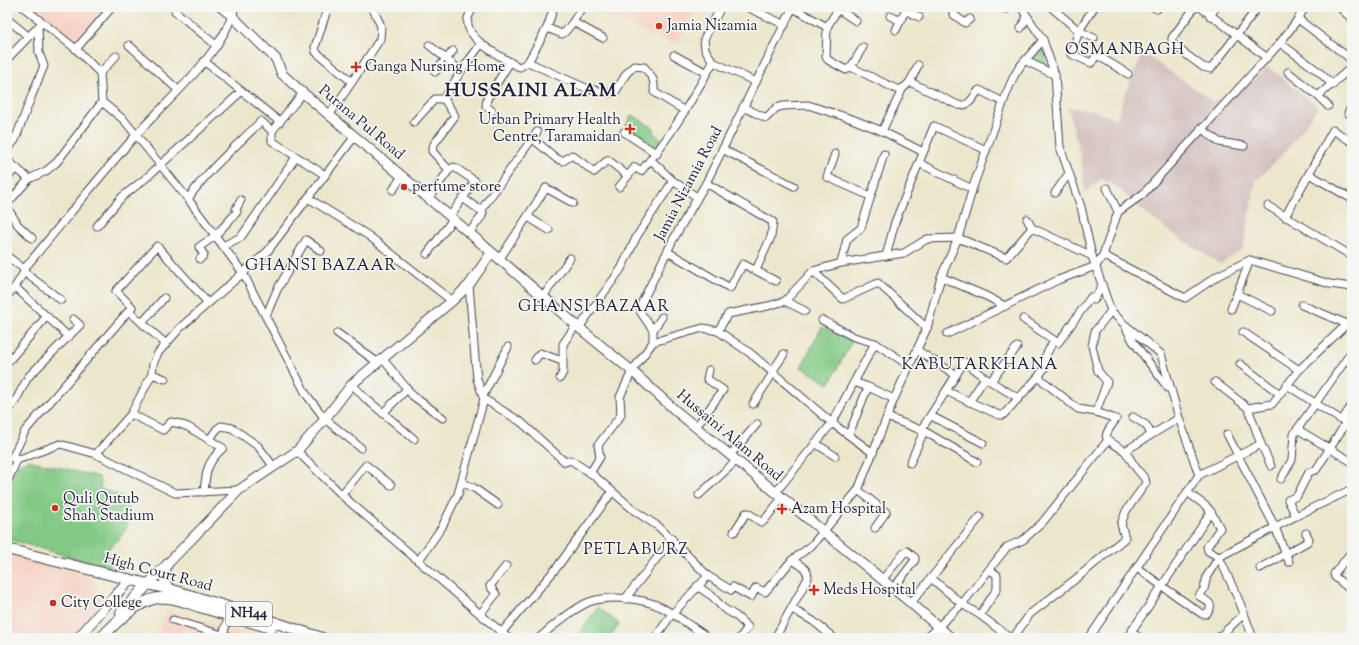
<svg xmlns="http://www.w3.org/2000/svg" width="1359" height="645" font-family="'Sorts Mill Goudy',serif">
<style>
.built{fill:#f6d2c3}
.industrial{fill:#d1bfbd}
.green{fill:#81c984;stroke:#527660}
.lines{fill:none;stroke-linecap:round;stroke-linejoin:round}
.minor-casing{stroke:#404051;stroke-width:9}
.major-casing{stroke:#404051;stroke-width:11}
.highway-casing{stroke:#404051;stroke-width:12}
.minor{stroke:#fff;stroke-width:7}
.major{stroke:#fff;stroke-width:9}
.highway{stroke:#fff;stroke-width:10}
.poi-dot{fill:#c8321e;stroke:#f6f6f2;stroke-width:1.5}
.labels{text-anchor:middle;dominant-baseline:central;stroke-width:3.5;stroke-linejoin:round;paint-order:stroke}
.shield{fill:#f6f6f2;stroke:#626272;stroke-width:1}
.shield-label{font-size:14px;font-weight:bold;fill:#22223b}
.poi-label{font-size:15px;fill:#22223b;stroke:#f6f6f2;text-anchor:start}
.street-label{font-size:15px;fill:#22223b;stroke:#f6f6f2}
.neighbourhood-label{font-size:16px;letter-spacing:1px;fill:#22223b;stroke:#f6f6f2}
.district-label{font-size:19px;font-weight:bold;letter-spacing:1px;fill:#22223b;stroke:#f6f6f2}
</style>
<rect width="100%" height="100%" fill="#f6f6f2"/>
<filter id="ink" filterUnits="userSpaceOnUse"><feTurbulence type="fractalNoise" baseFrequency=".025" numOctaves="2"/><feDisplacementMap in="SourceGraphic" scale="8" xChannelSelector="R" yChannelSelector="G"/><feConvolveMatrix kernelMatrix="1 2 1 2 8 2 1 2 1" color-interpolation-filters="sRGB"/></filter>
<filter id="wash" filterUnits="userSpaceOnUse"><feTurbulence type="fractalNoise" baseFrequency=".012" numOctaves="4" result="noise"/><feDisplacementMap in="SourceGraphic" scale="16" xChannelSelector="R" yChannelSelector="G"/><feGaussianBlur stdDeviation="0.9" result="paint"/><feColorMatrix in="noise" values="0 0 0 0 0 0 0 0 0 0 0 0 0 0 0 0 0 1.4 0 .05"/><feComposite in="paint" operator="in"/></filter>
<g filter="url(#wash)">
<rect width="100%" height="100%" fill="#ece7cc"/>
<g class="built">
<polygon points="23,7 106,7 76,49"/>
<polygon points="584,7 697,7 677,44"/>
<polygon points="7,552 87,576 93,580 101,594 97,611 71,638 7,638"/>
<polygon points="167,610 254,638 157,638"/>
</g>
<polygon class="industrial" points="1143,53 1214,102 1247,85 1268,67 1318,107 1289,148 1256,181 1243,249 1220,264 1166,229 1137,206 1118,188 1102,179 1085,192 1081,159 1068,108 1092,110 1117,119 1126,91"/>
<g class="green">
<polygon points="1043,49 1049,74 1027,63"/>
<polygon points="631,116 634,116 655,129 653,133 662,140 657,149 625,127"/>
<polygon points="822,327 852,341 829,384 801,367"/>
<path d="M28,460l71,17 2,12c8,2 17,5 23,11 13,15 -1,40 -16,48l2,20 -103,-29v-64l2,-6z"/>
<polygon points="598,607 619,624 610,638 580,638 577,637"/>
</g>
</g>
<g filter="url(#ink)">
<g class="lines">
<defs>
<g id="minor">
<polyline points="23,7 76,49 100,73 102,102 124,120 136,135 188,199 243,273 306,394 325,419 361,448"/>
<polyline points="328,7 315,47 316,52 352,82"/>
<path d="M473,7c-1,3 -4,8 -5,11 -5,21 34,39 49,48l3,1 8,-5 19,-34 7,-21"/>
<polyline points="721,7 704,39 705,49 713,62 756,82"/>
<polyline points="747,7 785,25"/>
<polyline points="956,7 953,14 965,23 970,19"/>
<polyline points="1001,7 1007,9 1009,7"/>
<polyline points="1021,7 1043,40 1055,75 1060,147 1081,207 1092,256 1111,311 1124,324 1161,354 1179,418 1199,475 1089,638"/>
<polyline points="1051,7 1079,31 1071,54 1091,63 1097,55 1128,74"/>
<polyline points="1153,7 1157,9"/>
<polyline points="1195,7 1172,38 1172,44 1203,67 1211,69 1258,7"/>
<polyline points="1200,7 1266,57"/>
<polyline points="1339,7 1352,19"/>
<polyline points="793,8 827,27 826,57 828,60 846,70 851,67"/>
<polyline points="905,10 919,17"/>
<polyline points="175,11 217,46"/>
<polyline points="890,16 901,21"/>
<polyline points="1210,16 1216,7"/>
<polyline points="7,19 28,36"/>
<polyline points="1298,19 1352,60"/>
<polyline points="573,22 582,7"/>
<polyline points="827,27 838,9 856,21"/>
<polyline points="547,28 562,34 565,32 573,22 603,38"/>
<polyline points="1021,28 1027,17"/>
<polyline points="896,30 907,7"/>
<polyline points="1094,38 1079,31 1094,7"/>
<polyline points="1280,43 1318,71 1333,85"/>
<polyline points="129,45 178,90"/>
<polyline points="429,45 461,71"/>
<path d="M863,47l-12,20 45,22c12,2 18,-15 22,-24"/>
<polyline points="76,49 112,7"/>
<polyline points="674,55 707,73"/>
<polyline points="7,59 39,26"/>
<polyline points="204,61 280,122"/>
<polyline points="1026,61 1055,75"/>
<path d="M528,62l60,27 22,4 6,-2 10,-17 8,-8 10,1c8,10 11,12 10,25l31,19"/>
<polyline points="435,72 453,51"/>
<polyline points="1288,72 1318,96 1328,106"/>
<polyline points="100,73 116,56"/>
<path d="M910,82l48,23c12,2 14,-7 21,-15l24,12"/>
<polyline points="1318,96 1352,67"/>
<polyline points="444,99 455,116 434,144 432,151 449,170"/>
<polyline points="444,99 461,71 481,44"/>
<polyline points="743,107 766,118 776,108 783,106 808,105 852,119 882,131 923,152"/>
<polyline points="492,111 486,106 487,99 510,62"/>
<polyline points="1348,113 1352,106"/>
<polyline points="330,114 352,82 380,39 381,26 372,7"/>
<polyline points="414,122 435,99 444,99"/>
<polyline points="1201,128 1219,142 1244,146"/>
<polyline points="272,131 272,141 325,175"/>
<polyline points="882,131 903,88"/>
<polyline points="624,132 657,154"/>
<polyline points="7,134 15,140"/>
<path d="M532,138l25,21 6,2 9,-6 22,17 14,-12 20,16 7,-9 6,4c29,-33 51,-71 72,-109"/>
<polyline points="722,149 794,186"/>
<polyline points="7,150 15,140 32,95 44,66 39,53 38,27"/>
<polyline points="835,154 827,177 870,196"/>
<polyline points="7,160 29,179"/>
<polyline points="651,160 673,181"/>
<polyline points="919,163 972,189"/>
<polyline points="1309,174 1352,199"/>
<polyline points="7,178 16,168"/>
<polyline points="706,183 773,222 771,237 756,270"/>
<polyline points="619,187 628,176"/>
<polyline points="1107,188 1118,212"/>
<polyline points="393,190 402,176"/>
<polyline points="1055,193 1069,173"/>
<polyline points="308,198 369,236 452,301"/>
<path d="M188,199c20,-30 48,-52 73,-78l11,10 31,-38"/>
<polyline points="428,199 449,170 454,167 475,181 450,216"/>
<polyline points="464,199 483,212 482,216 469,233"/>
<polyline points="7,204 29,179 46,171 57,162 102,102"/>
<polyline points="1268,206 1352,256"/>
<polyline points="7,207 18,225 32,238"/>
<polyline points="481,210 537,132"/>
<polyline points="528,217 549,230"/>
<polyline points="1285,217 1333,130 1352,142"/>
<polyline points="1027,219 1032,228"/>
<polyline points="97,226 122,197 146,178 242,91"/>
<polyline points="223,246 241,237 296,157"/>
<polyline points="668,252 730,288 743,264 776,281"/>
<polyline points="427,254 453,219"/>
<polyline points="1103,255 1185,298 1219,275 1250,260 1330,284 1352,287"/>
<polyline points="7,256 24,269"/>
<polyline points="886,256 895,222 934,126 986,150"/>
<polyline points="200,259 204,255 199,247 215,236 237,212 236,209 241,200"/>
<polyline points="499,260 546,188 573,203"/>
<polyline points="841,263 847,239 861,228 884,154"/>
<polyline points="813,271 843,299 878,283 927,328"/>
<polyline points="24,272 61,300"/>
<polyline points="941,277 986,296 1005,306"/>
<polyline points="469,285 475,358 477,379 484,399 521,422 565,462 570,460 572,461 592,474 635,511 659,527 708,576 731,590 733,587 751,597 756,588 765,592 792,560 811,546 823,532 858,490 894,399 927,328 941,277 958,238 974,184 1007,92 1014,76 1021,65 1043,40"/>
<polyline points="15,287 69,337"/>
<polyline points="1237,294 1272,311"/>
<path d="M7,296l8,-9 9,-15v-3c38,-45 74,-91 113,-135 33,-37 85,-79 98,-127"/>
<polyline points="543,297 570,258"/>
<polyline points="785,301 805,311"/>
<polyline points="1302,305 1347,324 1352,329"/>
<polyline points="1231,309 1250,260"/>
<polyline points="129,311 142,323 164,298"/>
<polyline points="266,316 277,290 306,240 321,251"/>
<polyline points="1023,319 1058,343 1091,297 1094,300 1102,286"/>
<polyline points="822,320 854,337 875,343 910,366"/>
<polyline points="142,323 166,344"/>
<polyline points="1126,328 1133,341 1168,388"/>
<polyline points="653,330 662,317"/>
<polyline points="583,331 581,325 621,269 637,236 673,181 697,197"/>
<polyline points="718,331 728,314 768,306 785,301 813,271 841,263 904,253 927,239 958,238 1006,258 1032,228 1092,256"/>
<polyline points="1243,332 1299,370"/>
<polyline points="337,333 377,362"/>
<polyline points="947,334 1058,280 1096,266 1103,255 1118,212 1143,194 1280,43 1298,19 1305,7"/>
<polyline points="653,342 703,328 718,331 750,353 832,423 873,453"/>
<polyline points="917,350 956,375 946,391 999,415 1003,415 1006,412 1038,377 1078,409 1096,412 1107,382 1098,371 1092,346 1095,331 1111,311"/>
<polyline points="382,358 413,396 443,418"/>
<polyline points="535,360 540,353 562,361"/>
<polyline points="7,363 47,316"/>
<polyline points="1240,364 1280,394"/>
<polyline points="772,372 784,354"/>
<polyline points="152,374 165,379"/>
<polyline points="956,375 964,362 985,378 1018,398"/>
<path d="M1038,377c5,-7 10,-11 7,-20l9,-17"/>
<polyline points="560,378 563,372 563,344 576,325"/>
<polyline points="991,381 1017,347"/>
<polyline points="1215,382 1248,408 1272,404 1299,370 1347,324 1352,321"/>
<polyline points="352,384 365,398 414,439"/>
<polyline points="1287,385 1352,427"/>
<polyline points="868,387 894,399"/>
<polyline points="483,396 508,347"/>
<polyline points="969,402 985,378"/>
<polyline points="753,404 773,373"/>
<polyline points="1248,408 1261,444 1271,466"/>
<path d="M1096,412l20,7c-15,21 -13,18 9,32"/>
<polyline points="7,413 16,400 28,377 80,325 73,319"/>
<polyline points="383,413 407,389"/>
<path d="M131,414l32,16 8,-8 9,2 8,3 35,21c-16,14 -17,23 -19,44"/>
<polyline points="931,416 983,443"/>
<polyline points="887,417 921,430 946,391"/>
<polyline points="1133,417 1146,425 1151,434"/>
<polyline points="1342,420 1352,405"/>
<polyline points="696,427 723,390 707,379 709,370"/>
<polyline points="1297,429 1352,462"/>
<polyline points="849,434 868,387 854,382"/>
<polyline points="1227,434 1275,527 1289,562"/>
<polyline points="209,440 217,429 221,426 232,428 258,446 274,467"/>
<polyline points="815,443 835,456"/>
<polyline points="297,451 344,497 508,638"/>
<polyline points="96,454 131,414 152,374 153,364 158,353 166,344 181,327 267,252 355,136"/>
<polyline points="730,455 757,424"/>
<polyline points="12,458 25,431 132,307 116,291 157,246 208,303"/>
<polyline points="17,460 60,444 96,454 175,493 239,490"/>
<polyline points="910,463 924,431 977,462"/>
<polyline points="590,473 600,457 598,445 621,415 620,397 632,371 653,342 653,330 641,313 641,309 642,302 673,240 706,183 793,7"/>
<polyline points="1199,475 1261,444"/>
<polyline points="1281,479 1292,460 1294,434 1352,351"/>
<polyline points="7,482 17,460"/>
<polyline points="461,482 474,488 498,505"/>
<polyline points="858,490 886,512 875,528"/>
<polyline points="776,492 832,423 875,343"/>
<polyline points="1187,492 1206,506 1211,512 1220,528 1207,547 1208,551 1219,557 1240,603 1253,638"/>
<polyline points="342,494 366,465 391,485"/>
<polyline points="699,495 736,461"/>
<path d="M1211,512l-49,74 40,28h4c10,-10 1,-13 -7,-18l5,-7 3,-13 12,-19 77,-41 56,-27"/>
<polyline points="1296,516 1288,500 1297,496 1309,472 1316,470 1346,423"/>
<polyline points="734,532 746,513 748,513 761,522 763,522 782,498"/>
<polyline points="1352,551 1334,574 1335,577 1352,591"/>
<polyline points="419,560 442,527 458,494 484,399"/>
<polyline points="1260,568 1307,542 1309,539 1306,533"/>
<polyline points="931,578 962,604 980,615 1010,638"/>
<polyline points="882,580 904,553 907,551 915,558 915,560 893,589"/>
<polyline points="697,586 712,596 723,608 736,616 748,627 740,638"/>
<polyline points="625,599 672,539"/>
<polyline points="911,603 980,517"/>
<polyline points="792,609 813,621 834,638"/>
<polyline points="481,613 496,594 490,586 506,566"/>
<polyline points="980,615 997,589 997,575 990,570"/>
<polyline points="173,620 232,638"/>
<polyline points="502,632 558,566 612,492"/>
<polyline points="1131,632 1162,586 1137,568"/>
<polyline points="222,638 229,615"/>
<path d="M539,638c11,-10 37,-31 50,-36 21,-7 53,-4 72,5 15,8 28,18 42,27l-2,4"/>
<polyline points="655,638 672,614 708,576"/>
<path d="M775,638l33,-60c0,-10 -8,-13 -16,-18"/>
<polyline points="926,638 962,604 1007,547 1023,540 1042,523 1108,440"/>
<polyline points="1013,638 1030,614 1077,578 1125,538 1121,524 1126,511 1146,483 1145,479 1136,468 1125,451 1179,418"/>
<polyline points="1127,638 1131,632 1140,638"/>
<polyline points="1218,638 1244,614"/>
</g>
<g id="major">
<polyline points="221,7 232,16 276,59 282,74 303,93 453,219 583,331 632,371 676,411 911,603 951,638"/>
<polyline points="167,565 163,577 168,587 175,591"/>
<polyline points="148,584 239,490 297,451 325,419 352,384 452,301 469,285 491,253"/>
<polyline points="78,638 110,601 130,580"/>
</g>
<g id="highway">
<polyline points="7,549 176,591 241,611 322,638"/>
<polyline points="121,613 148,584"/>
<path d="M101,638c14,-15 36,-37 57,-40 14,-2 29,5 42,9 24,7 47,14 71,21"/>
</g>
</defs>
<use href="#minor" class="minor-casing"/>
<use href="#major" class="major-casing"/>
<use href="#highway" class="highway-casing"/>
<use href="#minor" class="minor"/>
<use href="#major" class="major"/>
<use href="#highway" class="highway"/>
</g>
</g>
<g class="poi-dot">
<circle cx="659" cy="26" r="4"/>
<path d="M354 61h4v4h4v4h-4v4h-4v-4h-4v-4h4z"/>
<path d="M628 123h4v4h4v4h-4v4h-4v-4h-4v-4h4z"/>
<circle cx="404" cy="187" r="4"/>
<circle cx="55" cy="508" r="4"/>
<path d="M780 503h4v4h4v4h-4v4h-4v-4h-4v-4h4z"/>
<path d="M812 584h4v4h4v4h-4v4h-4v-4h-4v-4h4z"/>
<circle cx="53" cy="603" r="4"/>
</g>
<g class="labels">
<rect class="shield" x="226" y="602" width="46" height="24" rx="3"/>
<g class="shield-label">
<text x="249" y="614">NH44</text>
</g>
<g class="poi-label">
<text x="667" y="26">Jamia Nizamia</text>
<text x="365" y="67">Ganga Nursing Home</text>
<text x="621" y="120" text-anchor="end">Urban Primary Health<tspan x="621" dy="17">Centre, Taramaidan</tspan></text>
<text x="412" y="187">perfume store</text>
<text x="63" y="499">Quli Qutub<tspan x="63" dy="17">Shah Stadium</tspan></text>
<text x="791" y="509">Azam Hospital</text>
<text x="823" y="590">Meds Hospital</text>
<text x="61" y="603">City College</text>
</g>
<g class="street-label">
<text transform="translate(361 123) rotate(40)">Purana Pul Road</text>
<text transform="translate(689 184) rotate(-62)">Jamia Nizamia Road</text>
<text transform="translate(729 436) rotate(40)">Hussaini Alam Road</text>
<text transform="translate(158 573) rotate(15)">High Court Road</text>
</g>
<g class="neighbourhood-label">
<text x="1125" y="50">OSMANBAGH</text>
<text x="321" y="266">GHANSI BAZAAR</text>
<text x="594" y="307">GHANSI BAZAAR</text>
<text x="980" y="365">KABUTARKHANA</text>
<text x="636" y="550">PETLABURZ</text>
</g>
<g class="district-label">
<text x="531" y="91">HUSSAINI ALAM</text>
</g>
</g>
<rect width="1359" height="645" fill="none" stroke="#f6f6f2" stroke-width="24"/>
</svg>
